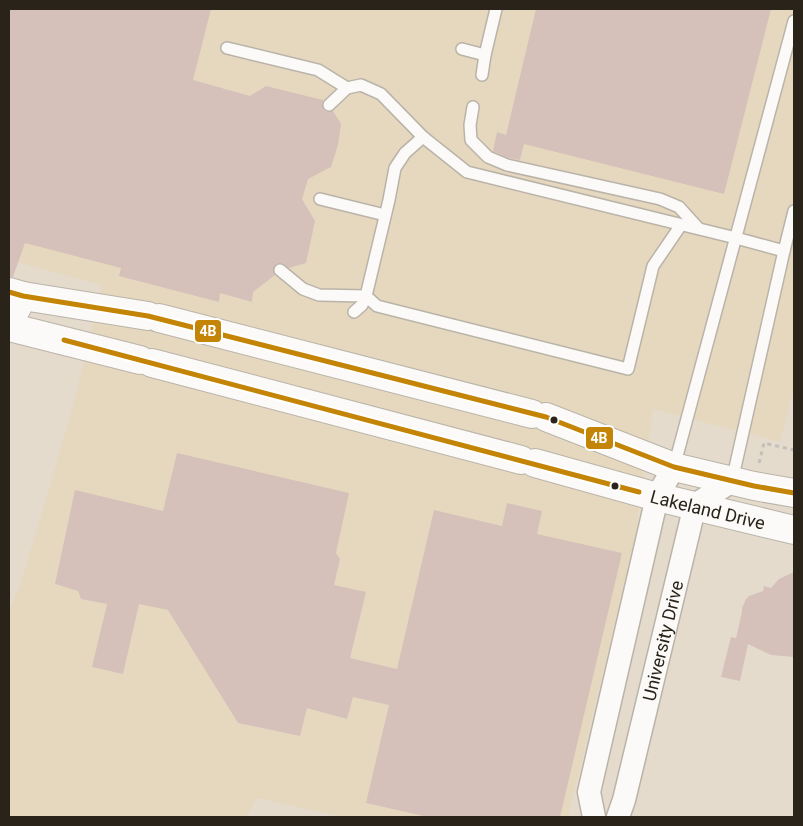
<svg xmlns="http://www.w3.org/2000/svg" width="803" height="826" font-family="Roboto,sans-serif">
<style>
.built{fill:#e6d8bf}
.building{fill:#d5c1ba}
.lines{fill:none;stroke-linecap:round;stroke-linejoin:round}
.lane-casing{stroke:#bab3a8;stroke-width:14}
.street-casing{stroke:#bab3a8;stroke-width:25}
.primary-casing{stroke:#bab3a8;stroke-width:30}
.highway-casing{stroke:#bab3a8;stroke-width:30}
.path{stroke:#c3bfba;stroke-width:3;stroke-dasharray:4 4;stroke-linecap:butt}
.lane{stroke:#fbfaf8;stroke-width:11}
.street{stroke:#fbfaf8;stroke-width:22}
.primary{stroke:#fbfaf8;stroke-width:28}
.highway{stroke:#fbfaf8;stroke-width:28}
.bus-1-casing{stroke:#fff;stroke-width:9}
.bus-1{stroke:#c48506;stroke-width:5}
.bus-dot{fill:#292319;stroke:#fff;stroke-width:2}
.labels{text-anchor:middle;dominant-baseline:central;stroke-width:4;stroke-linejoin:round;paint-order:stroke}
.street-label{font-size:18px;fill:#292319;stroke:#fff}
.line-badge{stroke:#fff;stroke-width:2}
.badge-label{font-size:14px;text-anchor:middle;font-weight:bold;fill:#fff}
</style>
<rect width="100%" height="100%" fill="#e4dbcd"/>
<polygon class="built" points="9,9 794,9 794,388 780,442 653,409 635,537 568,817 341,817 257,798 246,817 9,817 9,611 20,586 74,403 102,285 9,260"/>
<g class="building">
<polygon points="9,9 211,9 193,80 250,96 266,86 323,100 322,106 323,110 327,112 333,111 341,124 338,145 331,167 308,179 302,199 315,221 306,263 289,268 282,263 278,263 275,265 273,269 275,275 253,292 252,302 220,293 219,302 119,276 121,268 25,243 13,277 9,277"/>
<polygon points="536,9 771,9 724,194 524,144 520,160 509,158 493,151 497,132 506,135"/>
<polygon points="177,453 349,493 336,553 340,559 334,585 366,592 350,658 397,669 434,510 502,526 507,503 542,511 537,534 622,553 560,817 428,817 366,803 389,705 353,697 347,719 307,708 300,736 238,723 168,610 139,604 123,674 92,667 107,604 81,599 78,591 55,584 75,490 163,511"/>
<polygon points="794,572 794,657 771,655 748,644 740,681 721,677 731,637 736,638 742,612 742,608 746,599 749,596 763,591 764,586 771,588 779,579"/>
</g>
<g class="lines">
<defs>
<g id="lane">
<polyline points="227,48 318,70 347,88"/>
<polyline points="462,49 485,55"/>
<polyline points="482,75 485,55 496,9"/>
<polyline points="329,105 347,88 361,85 381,94 423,137 467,172 736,238 784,251"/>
<polyline points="473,107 470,125 471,140 488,157 507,165 660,199 679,207 698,228"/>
<polyline points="320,199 385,215"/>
<polyline points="280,270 303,289 319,295 366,296 377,306 628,369 653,266 681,225"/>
<polyline points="354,312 362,305 366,296 389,200 395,168 405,153 423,137"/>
<polyline points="674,467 794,21"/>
<polyline points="732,481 784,251 794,211"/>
</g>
<g id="street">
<polyline points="594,817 589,792 657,497 674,467"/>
<path id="s1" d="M618,817l6,-17 71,-295 37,-24"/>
</g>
<g id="primary">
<polyline points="23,296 148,316"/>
<polyline points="159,318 532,414"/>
<polyline points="9,327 140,360"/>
<polyline points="152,363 521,460"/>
<polyline points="546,417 674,467 754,486 794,493"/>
<path id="s2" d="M535,463l122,34 137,33"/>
</g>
<polyline id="highway" points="9,292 23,296 9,322"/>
</defs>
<use href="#lane" class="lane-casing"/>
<use href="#street" class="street-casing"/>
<use href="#primary" class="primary-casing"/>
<use href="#highway" class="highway-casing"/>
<polyline class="path" points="759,463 764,443 794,450"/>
<use href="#lane" class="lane"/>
<use href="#street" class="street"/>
<use href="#primary" class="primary"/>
<use href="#highway" class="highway"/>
<defs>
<g id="bus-1">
<polyline points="9,292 23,296 148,316 546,417 674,467 754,486 794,493"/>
<polyline points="64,340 639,492"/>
</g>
</defs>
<use href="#bus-1" class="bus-1-casing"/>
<use href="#bus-1" class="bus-1"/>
</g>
<g class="bus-dot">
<circle cx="554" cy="420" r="4.5"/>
<circle cx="615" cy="486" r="4.5"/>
</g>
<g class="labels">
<g class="street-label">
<text stroke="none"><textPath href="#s2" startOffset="179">Lakeland Drive</textPath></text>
<text stroke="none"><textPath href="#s1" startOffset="182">University Drive</textPath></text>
</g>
</g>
<g class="line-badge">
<rect x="194" y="319" width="28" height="24" rx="5" fill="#c48506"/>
<rect x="585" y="426" width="29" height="24" rx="5" fill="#c48506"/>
</g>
<g class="badge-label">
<text x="208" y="336">4B</text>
<text x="599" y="443">4B</text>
</g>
<rect width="803" height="826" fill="none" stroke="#292319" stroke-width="20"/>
</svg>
